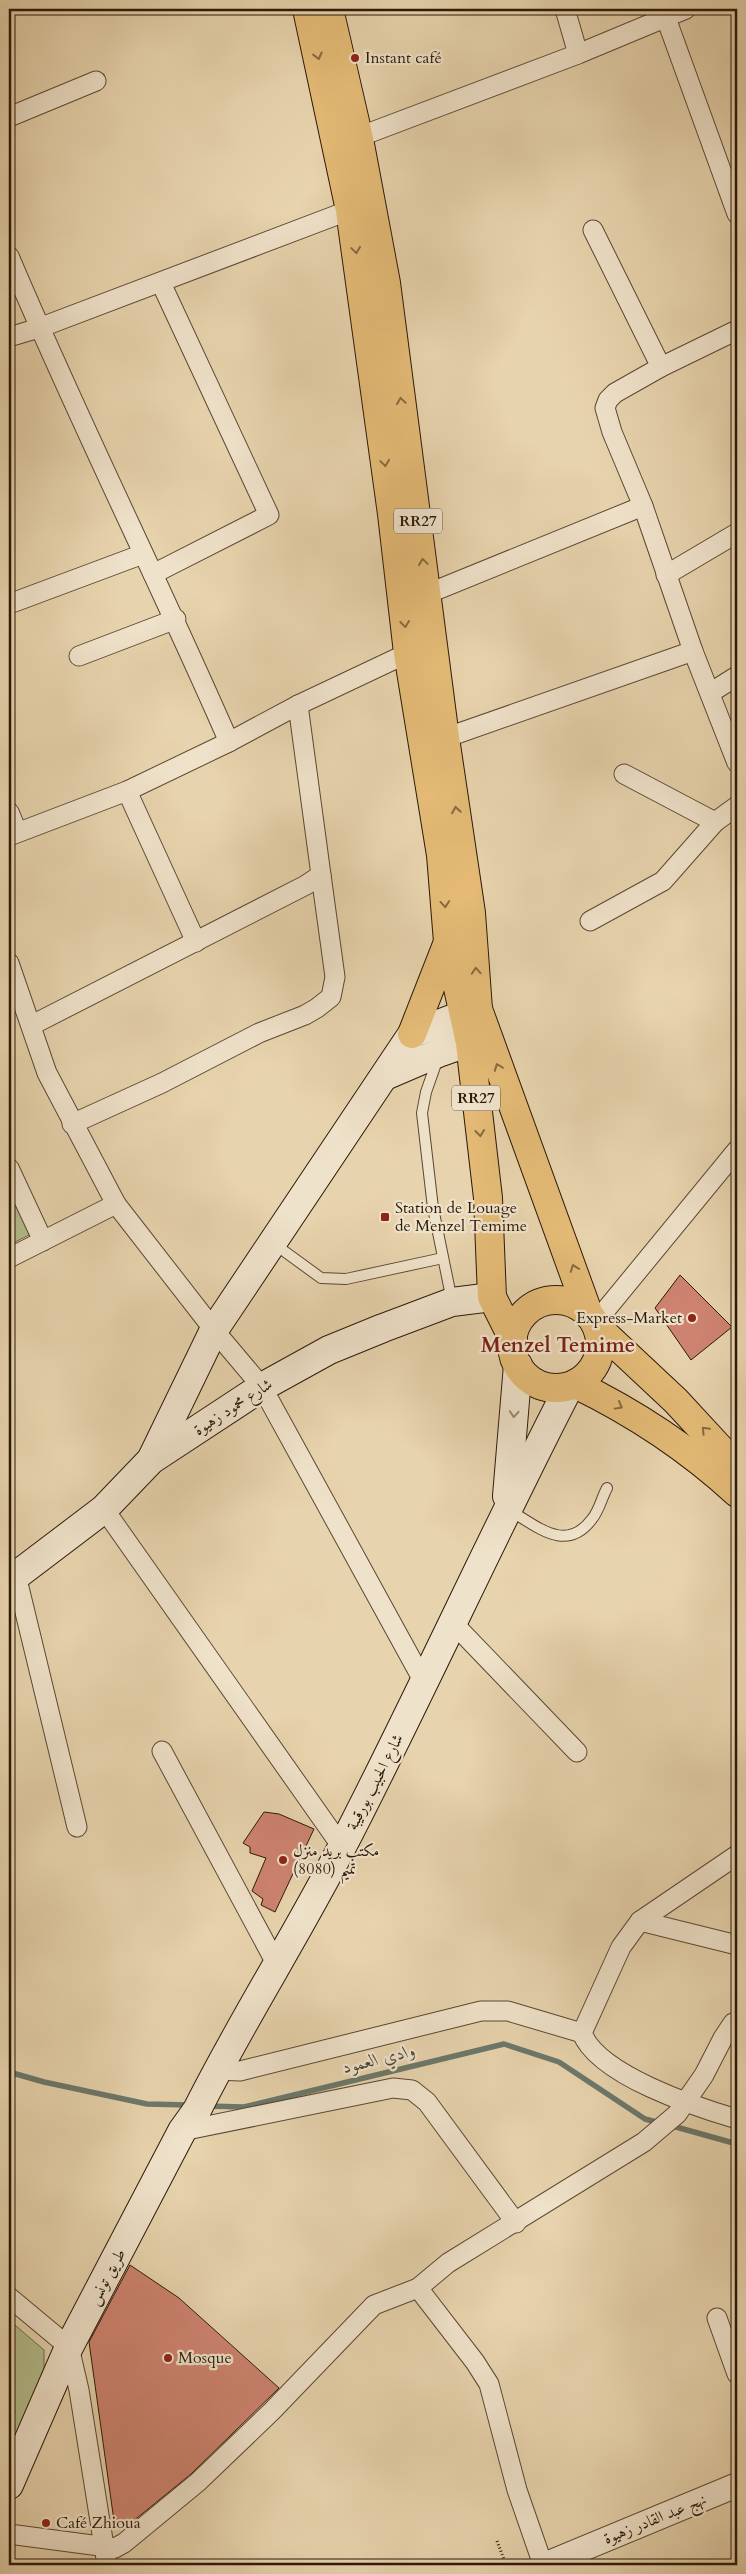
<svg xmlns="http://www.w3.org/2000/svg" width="746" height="2574" font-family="Cardo,Amiri,serif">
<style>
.green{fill:#b3bd8c;stroke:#6f6b4a}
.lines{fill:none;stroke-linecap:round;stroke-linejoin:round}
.stream{stroke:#6c786b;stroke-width:5.5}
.building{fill:#ce8370;stroke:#2b1909}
.service-casing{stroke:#5a4832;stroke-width:12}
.minor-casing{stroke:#5a4832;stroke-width:21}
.tertiary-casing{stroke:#5a4832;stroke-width:26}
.secondary-casing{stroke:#2b1909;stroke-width:30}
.primary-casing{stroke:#2b1909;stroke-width:30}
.trunk-casing{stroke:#2b1909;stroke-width:30}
.path{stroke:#2b1909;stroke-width:3;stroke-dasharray:1 2.5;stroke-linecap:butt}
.service{stroke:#efe2ca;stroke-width:10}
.minor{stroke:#efe2ca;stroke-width:19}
.tertiary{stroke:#efe2ca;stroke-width:24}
.secondary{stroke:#efe2ca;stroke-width:28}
.primary{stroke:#e4ba76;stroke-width:28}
.trunk{stroke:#e4ba76;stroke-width:28}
.oneway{stroke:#886a40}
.oneway2{stroke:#978873}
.poi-dot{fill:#8f2418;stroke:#efe2ca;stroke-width:2}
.labels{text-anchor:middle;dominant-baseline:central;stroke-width:4.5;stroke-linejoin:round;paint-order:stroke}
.shield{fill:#efe2ca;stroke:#665543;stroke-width:1}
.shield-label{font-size:15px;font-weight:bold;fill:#2b1909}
.poi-label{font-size:16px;fill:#2b1909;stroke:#efe2ca;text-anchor:start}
.street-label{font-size:16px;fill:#2b1909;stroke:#efe2ca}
.water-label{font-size:18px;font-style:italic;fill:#4b483a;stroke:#efe2ca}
.district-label{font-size:21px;font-weight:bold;fill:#7a1f14;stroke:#efe2ca}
</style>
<rect width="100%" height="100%" fill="#e7d3ad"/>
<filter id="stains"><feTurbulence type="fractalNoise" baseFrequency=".004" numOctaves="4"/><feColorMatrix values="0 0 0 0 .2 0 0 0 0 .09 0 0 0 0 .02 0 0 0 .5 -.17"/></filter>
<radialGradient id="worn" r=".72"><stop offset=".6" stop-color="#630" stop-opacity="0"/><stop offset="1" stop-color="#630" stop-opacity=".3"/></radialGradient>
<g class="green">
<polygon points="9,1159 43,1228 9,1245"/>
<polygon points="9,2320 44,2350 44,2372 9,2449"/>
</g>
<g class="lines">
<g class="stream">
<polyline points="9,2072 44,2082 147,2104 190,2105"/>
<polyline points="207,2106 244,2107 504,2044 559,2062 645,2119 660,2123"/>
<polyline points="669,2125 737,2144"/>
</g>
</g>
<g class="building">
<polygon points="680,1275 732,1327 691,1360 655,1308"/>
<polygon points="264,1812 279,1814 314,1829 275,1912 261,1905 263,1899 252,1891 266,1858 250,1853 250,1847 243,1843"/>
<polygon points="130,2265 179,2298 279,2388 191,2474 132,2522 114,2521 89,2342"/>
</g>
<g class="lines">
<defs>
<g id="service">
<polyline points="438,1058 426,1092 422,1113 433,1208 452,1301"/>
<polyline points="273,1243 321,1278 346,1279 443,1258"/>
<path d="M509,1510c28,16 57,44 83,9 7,-8 10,-22 15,-31"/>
</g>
<g id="minor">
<polyline points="565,9 578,54"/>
<polyline points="666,18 737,214"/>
<polyline points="9,117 96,81"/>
<polyline points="348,141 578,54 686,9"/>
<polyline points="593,230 661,367"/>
<path d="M9,256c69,164 149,323 220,486"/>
<polyline points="737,330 661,367 615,393 608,400 605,408 612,432 643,506 693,651 737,763"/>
<polyline points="9,337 39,328 350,210 362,207"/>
<polyline points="153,574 269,515 161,283"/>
<polyline points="666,575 737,533"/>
<polyline points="427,594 643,506"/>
<polyline points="9,604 143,554"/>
<polyline points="79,656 176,619"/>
<polyline points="710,693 737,676"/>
<polyline points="445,738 693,651"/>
<polyline points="624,774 715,822"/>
<polyline points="127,791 196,942"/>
<polyline points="9,812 17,831"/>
<polyline points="9,836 127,791 229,742 298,705 408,653 420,654"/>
<polyline points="590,921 663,881 715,822 737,806"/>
<polyline points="9,963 47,1073 116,1204 214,1330 262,1387 425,1684"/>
<polyline points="32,1025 306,885 321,875 298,705"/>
<polyline points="72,1124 162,1083 259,1033 305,1015 317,1008 331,997 335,977 321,875"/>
<polyline points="9,1168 43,1241"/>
<polyline points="9,1258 116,1204"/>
<polyline points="595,1323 737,1150"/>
<polyline points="104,1509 342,1847"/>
<polyline points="16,1575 77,1827"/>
<polyline points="453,1623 577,1752"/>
<polyline points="162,1751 277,1965"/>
<path d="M737,1855l-97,66 -19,26 -39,86c16,42 114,74 155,86"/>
<polyline points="640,1921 737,1945"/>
<polyline points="217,2070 240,2071 481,2011 508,2011 582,2033"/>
<polyline points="182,2131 393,2088 412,2090 427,2102 516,2223"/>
<polyline points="418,2288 475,2362 489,2384 517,2490 543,2565"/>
<polyline points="9,2297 69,2347 79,2390 107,2565"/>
<polyline points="717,2318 737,2374"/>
<polyline points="9,2534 115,2548 124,2543 198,2482 272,2411 374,2305 418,2288 448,2263 644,2142 677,2114 704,2075 723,2038 733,2023 737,2022"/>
</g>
<polyline id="tertiary" points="544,2565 737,2485"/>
<g id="secondary">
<polyline points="385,1076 441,1052 486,1036"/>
<polyline points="151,1460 214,1330 412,1034 478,1009"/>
<polyline points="507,1496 518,1365"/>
<polyline points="9,1581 104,1509 151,1460 262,1387 329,1350 383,1328 452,1302 492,1297"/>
<path d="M9,2485l60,-138 113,-216 15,-21c45,-90 100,-175 146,-265 78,-151 148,-307 226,-458"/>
</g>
<g id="primary">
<polyline points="307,9 350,210 392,514 408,653 441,855 448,942 470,1043 488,1198 492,1297 513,1339"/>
<polyline points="329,9 359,139 386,283 445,738 471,913 478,1009 589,1315"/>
<polyline points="412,1034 448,942"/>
</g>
<g id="trunk">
<circle cx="556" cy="1344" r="44"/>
<polyline points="597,1327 676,1401 737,1467"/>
<path d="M575,1384c60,29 113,64 162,109"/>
</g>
</defs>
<use href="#service" class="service-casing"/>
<use href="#minor" class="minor-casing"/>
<use href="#tertiary" class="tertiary-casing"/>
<use href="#secondary" class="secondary-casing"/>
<use href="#primary" class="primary-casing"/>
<use href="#trunk" class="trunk-casing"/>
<g class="path">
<polyline points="9,2407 16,2414"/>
<polyline points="497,2541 506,2565"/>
</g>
<use href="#service" class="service"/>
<use href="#minor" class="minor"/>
<use href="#tertiary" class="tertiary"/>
<use href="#secondary" class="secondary"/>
<use href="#primary" class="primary"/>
<use href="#trunk" class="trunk"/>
</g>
<defs><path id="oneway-chevron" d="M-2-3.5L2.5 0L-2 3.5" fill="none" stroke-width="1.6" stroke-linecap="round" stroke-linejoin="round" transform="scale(1.25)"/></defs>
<g class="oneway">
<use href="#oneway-chevron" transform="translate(318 56) rotate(76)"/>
<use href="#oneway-chevron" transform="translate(356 250) rotate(82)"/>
<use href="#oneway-chevron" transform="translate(401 401) rotate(-98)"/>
<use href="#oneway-chevron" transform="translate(385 463) rotate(82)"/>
<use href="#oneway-chevron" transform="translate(423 562) rotate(-98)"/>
<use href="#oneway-chevron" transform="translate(405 624) rotate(83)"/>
<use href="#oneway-chevron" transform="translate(456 810) rotate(-99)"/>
<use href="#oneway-chevron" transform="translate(445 904) rotate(85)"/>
<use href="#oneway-chevron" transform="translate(476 971) rotate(-94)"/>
<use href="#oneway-chevron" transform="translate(498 1067) rotate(-111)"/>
<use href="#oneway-chevron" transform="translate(480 1133) rotate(84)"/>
<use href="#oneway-chevron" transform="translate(574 1268) rotate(-110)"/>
<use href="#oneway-chevron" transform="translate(619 1406) rotate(29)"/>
<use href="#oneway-chevron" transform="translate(705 1430) rotate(-134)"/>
</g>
<use class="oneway2" href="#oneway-chevron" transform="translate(514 1414) rotate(94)"/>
<g class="poi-dot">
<circle cx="355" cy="58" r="5"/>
<rect x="380" y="1212" width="10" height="10" rx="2.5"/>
<circle cx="692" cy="1318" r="5"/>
<circle cx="283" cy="1860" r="5"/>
<circle cx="168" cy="2358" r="5"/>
<circle cx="46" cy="2523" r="5"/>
</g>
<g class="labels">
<g class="shield">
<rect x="394" y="508.5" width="48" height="25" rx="4"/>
<rect x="452" y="1085.5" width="48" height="25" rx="4"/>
</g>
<g class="shield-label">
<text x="418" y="521">RR27</text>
<text x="476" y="1098">RR27</text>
</g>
<g class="poi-label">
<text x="365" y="58">Instant café</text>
<text x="395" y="1208">Station de Louage<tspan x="395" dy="18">de Menzel Temime</tspan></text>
<text x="682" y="1318" text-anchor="end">Express-Market</text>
<text x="293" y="1851">مكتب بريد منزل<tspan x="293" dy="18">تميم (8080)</tspan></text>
<text x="178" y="2358">Mosque</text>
<text x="56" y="2523">Café Zhioua</text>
</g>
<g class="street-label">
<text transform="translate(233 1407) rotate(-33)">شارع محمود زهيوة</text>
<text transform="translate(375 1782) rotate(-63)">شارع الحبيب بورقيبة</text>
<text transform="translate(107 2277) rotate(-62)">طريق تونس</text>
<text transform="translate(655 2519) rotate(-22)">نهج عبد القادر زهيوة</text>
</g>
<g class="water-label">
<text transform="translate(379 2059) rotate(-14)">وادي العمود</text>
</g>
<g class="district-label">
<text x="558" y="1345">Menzel Temime</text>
</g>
</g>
<rect width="746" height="2574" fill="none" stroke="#e7d3ad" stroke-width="30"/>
<rect x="10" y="10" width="726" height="2554" fill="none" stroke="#2b1909" stroke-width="2.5"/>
<rect x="15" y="15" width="716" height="2544" fill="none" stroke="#2b1909"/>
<rect width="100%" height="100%" filter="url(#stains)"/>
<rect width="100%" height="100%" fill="url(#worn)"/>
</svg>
